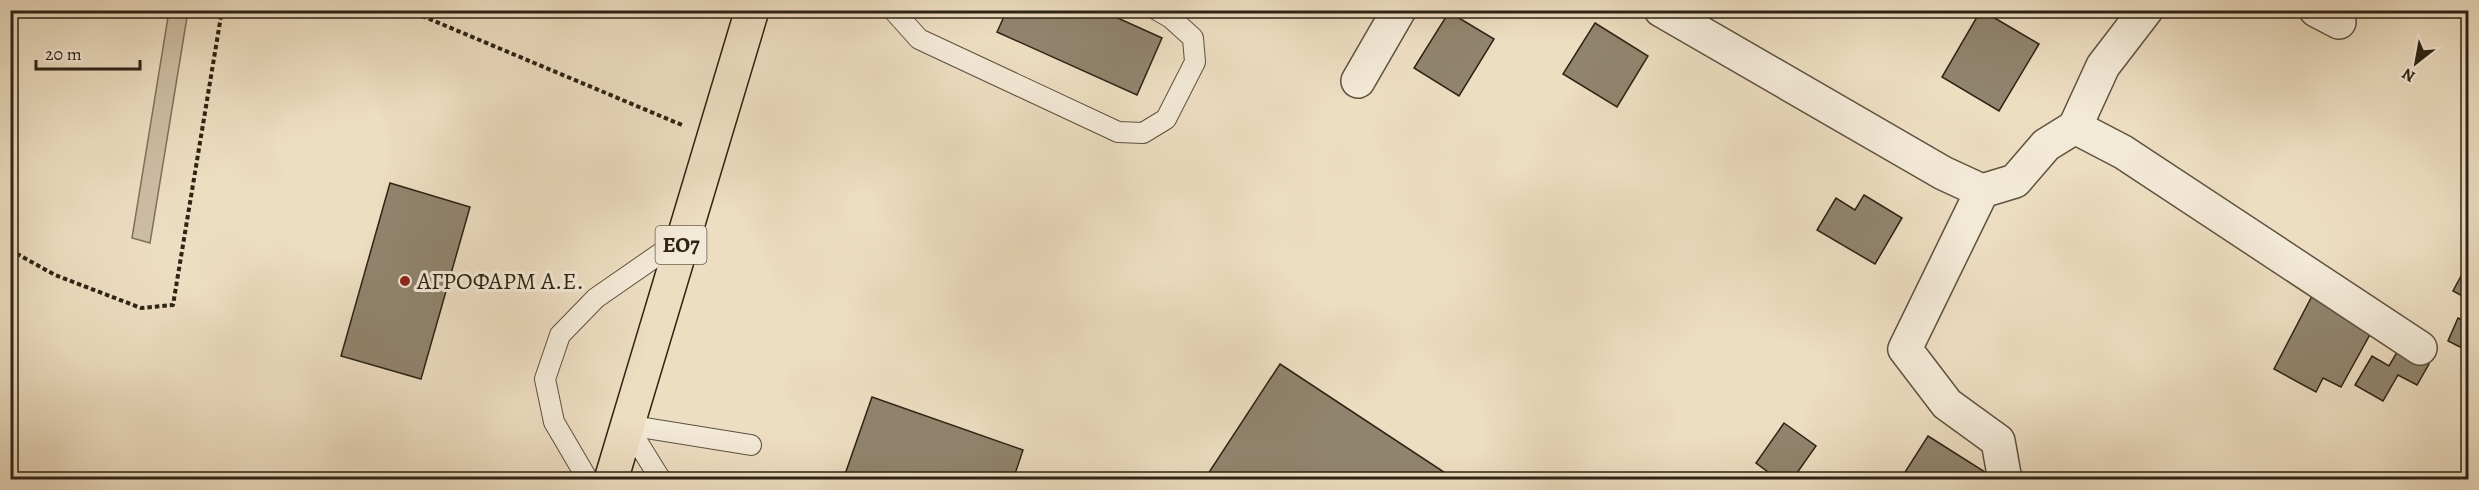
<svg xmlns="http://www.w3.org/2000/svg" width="2479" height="490" font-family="Alegreya,serif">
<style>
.green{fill:#cdbda4;stroke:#7e705c;stroke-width:1.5}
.building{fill:#91846e;stroke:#2e2314;stroke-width:1.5}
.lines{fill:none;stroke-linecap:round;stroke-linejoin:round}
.service-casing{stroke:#5e523f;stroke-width:22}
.minor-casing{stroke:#5e523f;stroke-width:36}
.primary-casing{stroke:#2e2314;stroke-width:36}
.path{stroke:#2e2314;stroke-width:4;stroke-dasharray:4.5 3;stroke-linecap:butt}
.service{stroke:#f3e9d7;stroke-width:20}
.minor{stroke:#f3e9d7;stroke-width:33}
.primary{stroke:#edddc1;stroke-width:33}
.poi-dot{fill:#8f2418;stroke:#f3e9d7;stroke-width:2}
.labels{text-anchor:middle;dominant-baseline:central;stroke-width:6;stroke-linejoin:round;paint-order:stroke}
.shield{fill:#f3e9d7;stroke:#695e4e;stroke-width:1.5}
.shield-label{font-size:22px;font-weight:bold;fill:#2e2314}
.poi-label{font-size:24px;fill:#2e2314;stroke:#f3e9d7;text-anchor:start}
</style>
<rect width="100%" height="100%" fill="#edddc1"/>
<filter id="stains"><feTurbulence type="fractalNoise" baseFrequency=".00333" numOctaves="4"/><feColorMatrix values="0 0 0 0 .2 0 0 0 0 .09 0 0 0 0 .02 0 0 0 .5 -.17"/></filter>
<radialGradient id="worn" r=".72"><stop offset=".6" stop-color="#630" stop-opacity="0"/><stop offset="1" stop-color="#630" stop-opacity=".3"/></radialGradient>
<polygon class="green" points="169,11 188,11 150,243 132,238"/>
<g class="building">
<polygon points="1007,10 1100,10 1162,38 1137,95 997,32"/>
<polygon points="1981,10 2039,44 1999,111 1942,77"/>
<polygon points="1449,12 1494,39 1459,96 1414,68"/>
<polygon points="1595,23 1648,56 1617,107 1563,74"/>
<polygon points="390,183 470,207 421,379 341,356"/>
<polygon points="1864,195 1902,218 1875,264 1817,230 1836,198 1855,210"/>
<polygon points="2468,263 2468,299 2453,291"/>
<polygon points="2312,296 2373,329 2341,387 2323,378 2316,392 2274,369"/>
<polygon points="2458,318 2468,323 2468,351 2448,341"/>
<polygon points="2400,347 2429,364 2417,385 2398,375 2383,401 2355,385 2372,356 2389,366"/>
<polygon points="1280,364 1456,480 1204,480"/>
<polygon points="872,397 1023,450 1013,480 843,480"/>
<polygon points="1784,423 1816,446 1792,480 1779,480 1756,463"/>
<polygon points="1928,436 1985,472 1981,480 1900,480"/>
</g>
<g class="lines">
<defs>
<g id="service">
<polyline points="893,10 919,39 1118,132 1143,133 1166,119 1195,62 1193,38 1171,18 1157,10"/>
<polyline points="627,425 751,445"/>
<polyline points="627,425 661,480"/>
<polyline points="588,480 554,422 545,379 560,335 596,298 684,237"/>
</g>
<g id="minor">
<polyline points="1661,10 1943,173 1982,191 2015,181 2046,145 2075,127 2123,152 2420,348"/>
<polyline points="2316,10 2339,22"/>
<polyline points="1358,81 1399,10"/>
<polyline points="2075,127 2103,66 2146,10"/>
<polyline points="1982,191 1905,349 1947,404 1998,441 2005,480"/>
</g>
<polyline id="primary" points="611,480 752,10"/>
</defs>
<use href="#service" class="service-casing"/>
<use href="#minor" class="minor-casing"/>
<use href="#primary" class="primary-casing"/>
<g class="path">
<polyline points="408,10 682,125"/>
<polyline points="10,250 55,275 141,308 173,305 222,10"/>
</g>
<use href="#service" class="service"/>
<use href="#minor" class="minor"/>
<use href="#primary" class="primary"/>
</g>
<circle class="poi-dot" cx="405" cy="281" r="6"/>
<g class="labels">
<rect class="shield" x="655.5" y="226" width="51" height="38" rx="4.5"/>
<g class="shield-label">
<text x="681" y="245">ΕΟ7</text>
</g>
<g class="poi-label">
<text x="417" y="281">ΑΓΡΟΦΑΡΜ Α.Ε.</text>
</g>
</g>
<rect width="2479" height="490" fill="none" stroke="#edddc1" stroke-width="36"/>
<rect x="12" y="12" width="2455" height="466" fill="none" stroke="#2e2314" stroke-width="3"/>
<rect x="18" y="18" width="2443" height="454" fill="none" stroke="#2e2314" stroke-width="1.5"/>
<g transform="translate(2416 63) rotate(211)" stroke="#f3e9d7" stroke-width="4.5" paint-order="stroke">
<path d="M0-4.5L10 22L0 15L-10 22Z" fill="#2e2314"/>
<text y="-9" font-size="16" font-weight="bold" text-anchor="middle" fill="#2e2314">N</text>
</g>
<path d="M36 60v9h104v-9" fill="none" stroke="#2e2314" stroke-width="3"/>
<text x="45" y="60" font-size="18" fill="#2e2314" stroke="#f3e9d7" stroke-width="4.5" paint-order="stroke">20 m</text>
<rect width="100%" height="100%" filter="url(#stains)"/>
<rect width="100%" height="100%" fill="url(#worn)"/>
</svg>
